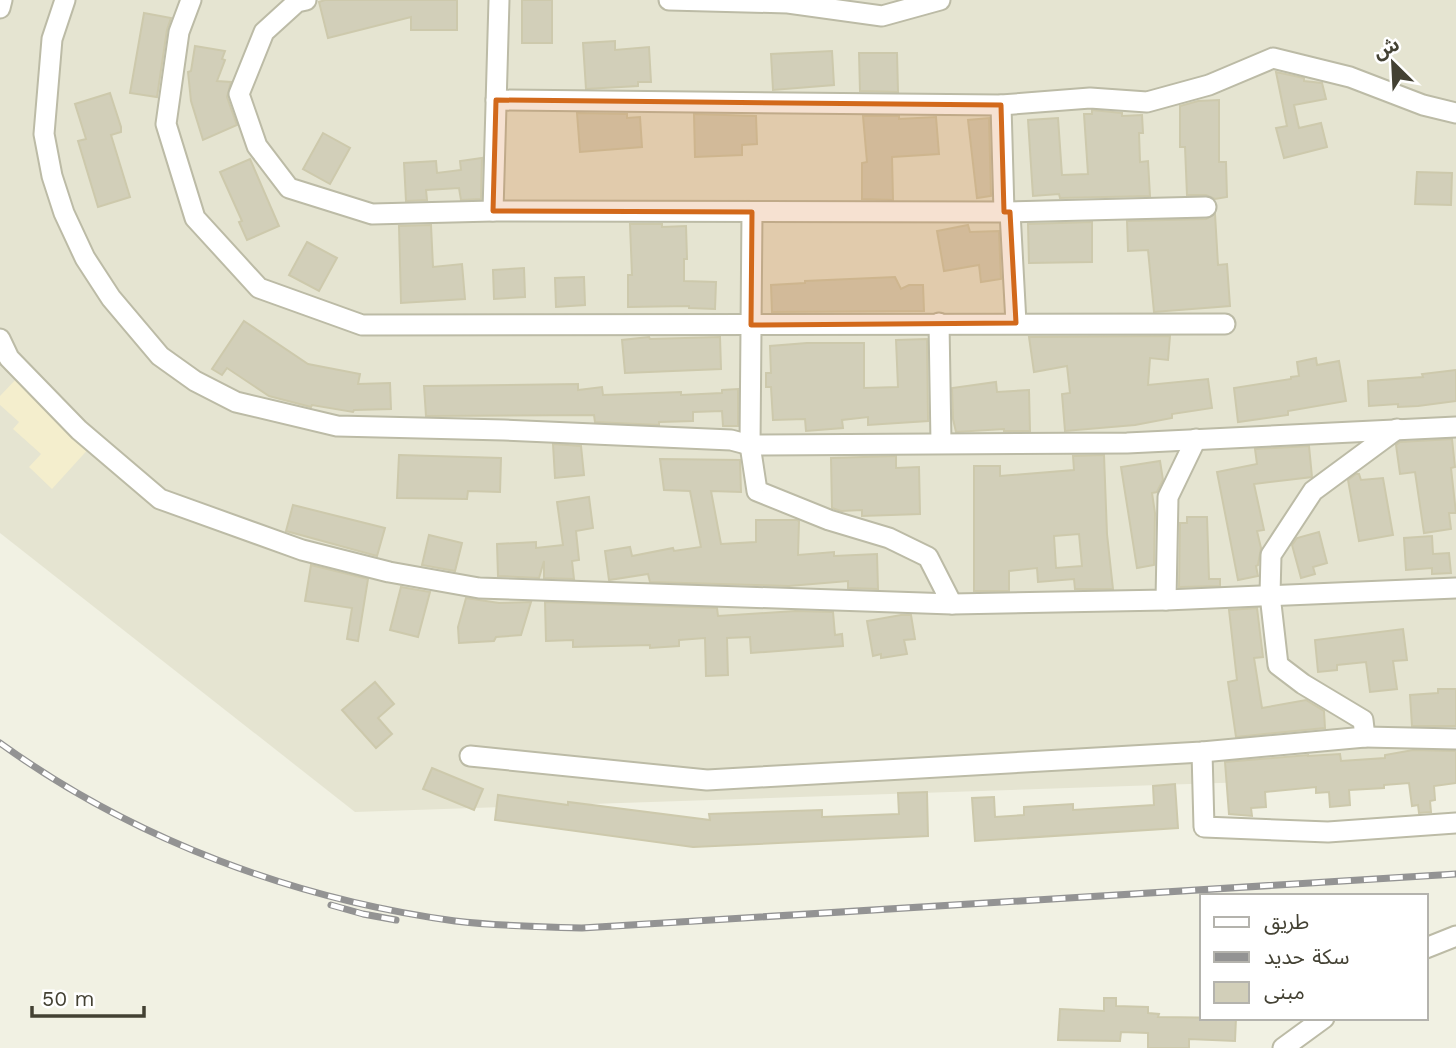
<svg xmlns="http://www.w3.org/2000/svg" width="1456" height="1048" font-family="'Work Sans','Noto Sans Arabic',sans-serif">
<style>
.residential{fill:#e5e4d1}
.commercial{fill:#f4eecd}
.building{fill:#d2cfb9;stroke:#cdc9ac;stroke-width:2;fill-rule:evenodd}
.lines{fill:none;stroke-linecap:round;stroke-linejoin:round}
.minor-casing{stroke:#bcbba6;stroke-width:23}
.minor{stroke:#fff;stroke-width:19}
.rail-casing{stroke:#939393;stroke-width:7}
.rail{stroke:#fff;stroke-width:4.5;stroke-dasharray:13;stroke-linecap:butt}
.marked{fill:#d2691b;fill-opacity:0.2;stroke:#d2691b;stroke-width:5;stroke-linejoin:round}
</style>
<rect width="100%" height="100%" fill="#f1f1e3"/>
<polygon class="residential" points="0,0 1456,0 1456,775 355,812 0,533"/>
<polygon class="commercial" points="17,378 92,445 52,489 29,467 41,454 13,429 19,422 0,405 0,396"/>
<g class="building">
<polygon points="325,0 457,0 457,30 411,30 411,17 328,38 319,2"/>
<rect x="522" y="0" width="30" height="43"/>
<polygon points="144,13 171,18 167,30 157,97 130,93"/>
<polygon points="615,41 615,50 649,47 651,82 638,82 638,86 586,89 583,43"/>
<polygon points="195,46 225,51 222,59 225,60 217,81 231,82 227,97 237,125 203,140 191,101 188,72 191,71"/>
<polygon points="832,51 834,85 773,90 771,54"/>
<polygon points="859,53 897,53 898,92 860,91"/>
<polygon points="1276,72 1304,78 1304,81 1322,83 1326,99 1294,105 1299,128 1321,123 1327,147 1284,158 1276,128 1287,126"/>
<polygon points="110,93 121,127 121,132 111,135 130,197 98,207 78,141 86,139 75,104"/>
<polygon points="1219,100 1219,162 1226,162 1227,197 1215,199 1206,195 1187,195 1185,147 1180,147 1180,106 1198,101"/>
<polygon points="1092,110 1122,113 1122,116 1142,115 1143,133 1139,133 1140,162 1148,161 1150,196 1060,198 1059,194 1033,196 1028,120 1058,118 1062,175 1088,174 1084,114 1092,114"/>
<polygon points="577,113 627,114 627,118 640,117 642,147 580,152"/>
<polygon points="694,114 756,116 757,144 742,145 742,155 695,157"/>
<polygon points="863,116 899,116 899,119 936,117 939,154 892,157 893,200 862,199 862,163 867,162"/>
<polygon points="989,118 991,196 977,198 968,120"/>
<polygon points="323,133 350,148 330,184 303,169"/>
<polygon points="482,158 481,199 461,200 459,188 426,190 427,200 406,201 404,163 436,161 437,173 461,170 460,161"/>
<polygon points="250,159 279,226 247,240 239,222 242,221 220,172"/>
<polygon points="1417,172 1452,173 1451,205 1415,204"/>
<polygon points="1215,214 1218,265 1227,264 1230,306 1154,312 1148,250 1128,251 1127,221 1206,219"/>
<polygon points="1092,222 1092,262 1029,263 1028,224"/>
<polygon points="630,224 662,224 662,227 686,226 687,259 684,259 684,281 716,282 715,309 689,308 689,306 628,307 628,275 632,275"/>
<polygon points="431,225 433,267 462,264 465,299 401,303 399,226"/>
<polygon points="968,225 970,232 999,231 1001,279 981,282 979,265 944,271 937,231"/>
<polygon points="307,242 337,258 319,291 289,275"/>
<polygon points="524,268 525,297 494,299 493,270"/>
<polygon points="584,277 585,305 556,307 555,278"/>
<polygon points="895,277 901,289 909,285 923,285 924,311 772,312 771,285 805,283 805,281"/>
<polygon points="244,321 308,364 360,374 358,384 390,383 391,409 354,410 353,412 312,405 311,407 269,396 227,368 222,375 212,369"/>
<polygon points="1170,336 1168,360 1150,358 1148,385 1208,379 1212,408 1172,414 1172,418 1135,425 1065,431 1062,394 1070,393 1067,366 1034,372 1029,337"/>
<polygon points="649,337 650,339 720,337 721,369 625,373 622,340"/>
<polygon points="927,339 928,421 868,425 868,417 842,420 843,428 806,431 805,419 773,420 771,387 766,387 766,373 771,373 770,346 807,343 864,343 864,388 898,387 896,340"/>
<polygon points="1316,358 1317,365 1339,361 1346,401 1288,411 1288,415 1238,422 1234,388 1291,379 1291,377 1299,376 1297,362"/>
<polygon points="1456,370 1456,401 1418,406 1398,407 1398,404 1369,406 1368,381 1423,377 1422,374"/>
<polygon points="996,382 997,392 1029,390 1030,431 1004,431 1004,429 956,432 953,419 952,388"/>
<polygon points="578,384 578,390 602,387 603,395 681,392 681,395 722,393 722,390 738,389 738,426 723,426 722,411 693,412 693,421 659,422 659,425 595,422 594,415 426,416 424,386"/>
<polygon points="1452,439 1455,467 1451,468 1456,513 1449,513 1451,529 1424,533 1415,472 1400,474 1396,445 1400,442"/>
<polygon points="553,444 581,446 584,475 555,478"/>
<polygon points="1309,446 1312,477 1254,484 1264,530 1257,531 1261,548 1258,565 1256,566 1258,576 1238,580 1217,472 1257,464 1255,449"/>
<polygon points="399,455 501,458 500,492 468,491 467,499 397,498"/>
<path d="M1104,455l3,79 6,55h-38l-1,-10 -36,3 -1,-14 -28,3v20h-35v-125h26v10l74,-6 -1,-14zM1079,534l3,32 -26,2 -2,-32z"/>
<polygon points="896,456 896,468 919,467 920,514 862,516 862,510 841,511 832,508 831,458"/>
<polygon points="660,459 740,460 741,492 711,491 721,544 756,542 756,520 797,520 799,521 798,555 834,552 834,556 877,554 878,589 848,588 848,581 789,586 650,582 648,574 609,580 605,551 630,547 632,556 673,548 674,551 701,547 690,491 664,490"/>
<polygon points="1160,461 1163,480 1157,492 1152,493 1155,513 1154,565 1137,568 1121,467"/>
<polygon points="1356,474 1359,474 1361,480 1383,478 1393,535 1359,541 1348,480"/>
<polygon points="589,497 593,528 576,531 579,560 572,561 574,579 544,578 544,561 539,578 498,576 497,544 536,542 536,548 563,545 557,502"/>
<polygon points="293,505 385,528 377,556 286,531"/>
<polygon points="1187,517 1207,517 1209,579 1220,579 1220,586 1179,587 1180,523 1187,523"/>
<polygon points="1319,532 1327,563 1313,567 1315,574 1301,578 1292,545 1297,538"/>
<polygon points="429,535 462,543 455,571 422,565"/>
<polygon points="1432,536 1433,554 1449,553 1451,573 1432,574 1432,568 1406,570 1404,538"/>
<polygon points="311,565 368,579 358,641 347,639 352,608 305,601"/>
<polygon points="401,587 430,592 418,637 390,630"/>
<polygon points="466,598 499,603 531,602 521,635 496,637 494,641 459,643 458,627"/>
<polygon points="545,602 717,608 718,616 795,611 833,612 835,635 842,634 843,646 751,653 750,637 727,638 728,675 706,676 705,638 679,640 679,646 650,648 650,645 573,647 573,640 546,641"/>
<polygon points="1257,608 1263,657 1254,658 1262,708 1306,700 1324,711 1325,728 1236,737 1228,682 1237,680 1229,610"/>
<polygon points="901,615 911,615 915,639 904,640 907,654 881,658 881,654 873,656 867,621"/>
<polygon points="1403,629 1407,660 1393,661 1397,689 1370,692 1366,662 1337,665 1337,670 1318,672 1315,640"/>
<polygon points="375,682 394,704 378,718 392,734 376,748 342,710"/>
<polygon points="1438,689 1456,689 1456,726 1412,726 1410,695 1438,693"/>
<polygon points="1413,750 1456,751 1456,783 1434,786 1435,800 1430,801 1431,812 1419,813 1418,805 1412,806 1409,783 1384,785 1384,788 1349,790 1350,805 1330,807 1329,792 1316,793 1316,787 1265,792 1266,807 1251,808 1252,816 1229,814 1225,762 1308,755 1308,756 1340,754 1341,761 1385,758 1385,755"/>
<polygon points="432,768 483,789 474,810 423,789"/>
<polygon points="1175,784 1178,828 975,841 972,798 994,797 995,817 1024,815 1024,807 1073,804 1073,810 1154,805 1153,786"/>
<polygon points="927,792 928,836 693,847 495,820 498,795 568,805 568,802 710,820 709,814 822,810 822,817 899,814 898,793"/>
<polygon points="1104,998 1116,998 1116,1006 1148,1007 1148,1013 1159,1014 1158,1017 1236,1018 1235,1041 1189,1039 1189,1048 1148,1048 1148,1033 1121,1032 1120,1041 1058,1040 1060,1009 1104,1011"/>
</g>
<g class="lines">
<defs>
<g id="minor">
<polyline points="65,0 52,39 44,134 52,176 64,213 85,258 111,298 160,356 195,381 236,402 337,426 504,430 731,440 750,445 1127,443 1456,427"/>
<polyline points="191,0 179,32 166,124 195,218 259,288 362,325 1225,324"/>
<polyline points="306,0 297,2 264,32 239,94 257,146 289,188 372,214 493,211 1004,212 1206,207"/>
<polyline points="669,0 788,3 882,16 940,0"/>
<polyline points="0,8 2,0"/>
<polyline points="496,100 1001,105 1090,98 1147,102 1209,85 1273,58 1350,77 1423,105 1456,113"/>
<polyline points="1001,105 1004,212"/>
<polyline points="493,211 499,0"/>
<polyline points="1010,212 1016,323"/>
<polyline points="939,323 941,443"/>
<polyline points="0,339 9,358 79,430 160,499 302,550 389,572 479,588 952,604 928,557 889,538 829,520 757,491 750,445 752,212"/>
<polyline points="1166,600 1168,497 1196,439"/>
<polyline points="952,604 1166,600 1456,588"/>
<polyline points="1365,737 1456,739"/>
<polyline points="1202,752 1204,827 1328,832 1456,823"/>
<polyline points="470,756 707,780 1202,752 1365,737 1363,720 1303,684 1278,665 1270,595 1271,555 1313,491 1397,429"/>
<polyline points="1426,948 1456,936"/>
<polyline points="1283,1048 1324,1018"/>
</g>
</defs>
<use href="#minor" class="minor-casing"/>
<use href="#minor" class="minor"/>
<defs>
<g id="rail">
<path d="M0,743c133,96 293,156 455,178 42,5 85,6 127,7l874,-54"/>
<polyline points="331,905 363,914 396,920"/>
</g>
</defs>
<use href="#rail" class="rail-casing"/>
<use href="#rail" class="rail"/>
</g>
<path class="marked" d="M496,100l505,5 3,107h6l6,111 -265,2 1,-113 -259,-1z"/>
<rect x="1200" y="894" width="228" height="126" fill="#ffffff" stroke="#b4b3ad" stroke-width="2"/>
<rect x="1214" y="917" width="35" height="10" fill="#ffffff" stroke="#b4b3ad" stroke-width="2"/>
<text x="1264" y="929" font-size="21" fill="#434133">طريق</text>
<rect x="1214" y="952" width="35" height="10" fill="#939393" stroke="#b4b3ad" stroke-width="2"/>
<text x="1264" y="964" font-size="21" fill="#434133">سكة حديد</text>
<rect x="1214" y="982" width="35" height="21" fill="#d2cfb9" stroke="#b4b3ad" stroke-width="2"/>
<text x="1264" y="999" font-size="21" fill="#434133">مبنى</text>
<g transform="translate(1393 63) rotate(336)" stroke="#ffffff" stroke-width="5" paint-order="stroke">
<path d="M0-5L12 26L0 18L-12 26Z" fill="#434133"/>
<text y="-10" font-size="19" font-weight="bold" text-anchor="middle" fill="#434133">ش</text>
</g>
<path d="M32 1006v10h112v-10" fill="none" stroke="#434133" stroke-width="3.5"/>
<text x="42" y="1006" font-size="21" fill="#434133" stroke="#ffffff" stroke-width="5" paint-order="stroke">50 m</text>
</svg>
